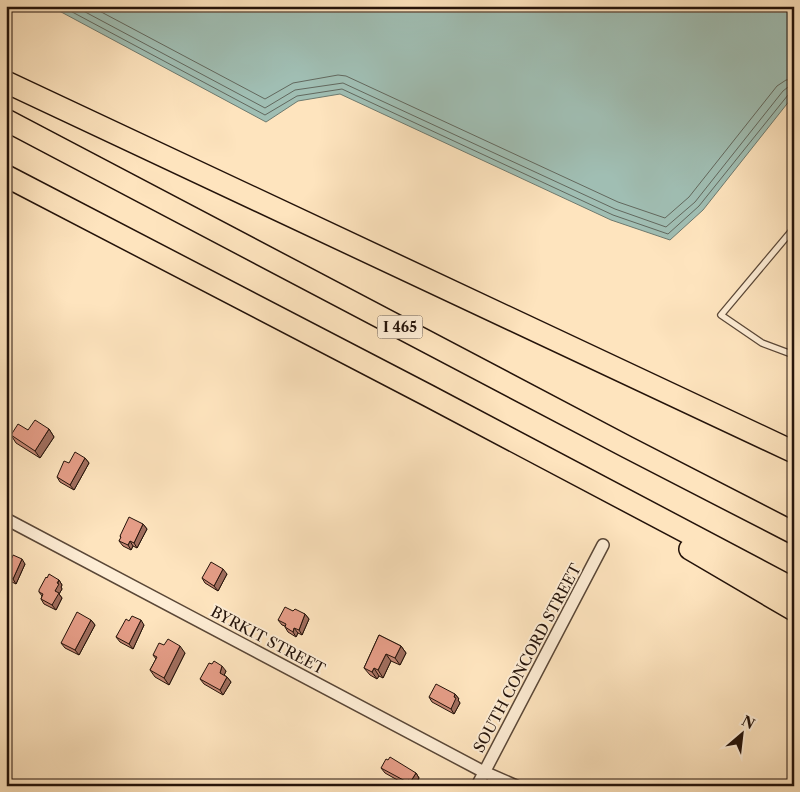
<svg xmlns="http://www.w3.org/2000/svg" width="800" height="792" font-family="'Libre Caslon Text',serif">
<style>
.water{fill:#a0beb3;stroke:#6e7a6f}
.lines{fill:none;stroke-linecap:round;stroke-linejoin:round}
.shore{stroke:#62685e;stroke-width:1}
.lane-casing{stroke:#5a4737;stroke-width:8}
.street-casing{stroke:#5a4737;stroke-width:14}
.highway-casing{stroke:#24130a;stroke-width:24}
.lane{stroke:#feedd5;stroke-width:5.5}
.street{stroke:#feedd5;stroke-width:11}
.highway{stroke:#fee4be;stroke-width:21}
.wall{fill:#c58774;stroke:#24130a}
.shaded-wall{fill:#a06e5e;stroke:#24130a}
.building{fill:#e59d87;stroke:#24130a}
.labels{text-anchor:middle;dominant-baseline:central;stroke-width:4;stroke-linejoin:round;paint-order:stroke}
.shield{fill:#feedd5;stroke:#655447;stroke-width:1}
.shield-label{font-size:14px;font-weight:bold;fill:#24130a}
.street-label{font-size:15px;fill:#24130a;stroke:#feedd5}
</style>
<rect width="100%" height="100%" fill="#fee4be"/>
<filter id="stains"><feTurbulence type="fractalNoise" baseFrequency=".004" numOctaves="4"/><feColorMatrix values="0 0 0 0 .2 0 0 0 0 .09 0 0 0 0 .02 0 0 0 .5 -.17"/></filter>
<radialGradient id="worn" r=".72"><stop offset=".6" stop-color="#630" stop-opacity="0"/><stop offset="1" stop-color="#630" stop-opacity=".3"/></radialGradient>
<polygon class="water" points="50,6 794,6 794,95 703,210 670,240 611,220 340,94 298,101 266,122"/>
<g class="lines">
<g class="shore">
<polyline points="61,6 265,115 297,96 342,89 613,215 668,234 699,206 788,95 794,93"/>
<polyline points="74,6 265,108 295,90 343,83 615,209 666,227 695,202 783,91 788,87 794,87"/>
<polyline points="90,6 265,99 293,83 338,75 346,76 618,202 665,218 689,197 777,86 786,80 794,79"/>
</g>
<defs>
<polyline id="lane" points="794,228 721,315 762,343 794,355"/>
<g id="street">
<polyline points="6,519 484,772 516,786"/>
<polyline points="477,786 603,545"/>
</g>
<g id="highway">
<polyline points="6,82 794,452"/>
<polyline points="6,120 627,447 794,533"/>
<polyline points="6,176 429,396 794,589"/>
<polyline points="690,549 794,610"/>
</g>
</defs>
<use href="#lane" class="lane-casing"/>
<use href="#street" class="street-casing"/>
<use href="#highway" class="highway-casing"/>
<use href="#lane" class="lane"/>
<use href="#street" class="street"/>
<use href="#highway" class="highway"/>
</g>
<g class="wall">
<polygon points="49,429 54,437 40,458 16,443 11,435 28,430"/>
<polygon points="85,458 89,463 74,490 60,482 57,477"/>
<polygon points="143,524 147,529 137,548 133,546 131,550 123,546 119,541 121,538 120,536"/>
<polygon points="6,562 25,564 16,584 6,579"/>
<polygon points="227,574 218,591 205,583 202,578"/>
<polygon points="47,578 59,580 62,585 61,587 62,589 59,594 62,598 56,610 44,604 41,599 42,596 39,592"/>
<polygon points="293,611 305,614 309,619 302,635 298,633 296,637 288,632 285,627 285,626 282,625 278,620"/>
<polygon points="91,620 95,625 79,655 65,648 61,643"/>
<polygon points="129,621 144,625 133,649 120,642 116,637"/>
<polygon points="379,635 401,646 406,653 400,665 391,661 383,678 379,676 377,679 370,675 364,668"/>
<polygon points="185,653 169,685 155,677 150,670 156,659 153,655"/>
<polygon points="226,671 224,675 227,677 231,682 223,695 204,684 200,679"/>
<polygon points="455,694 459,699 458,700 460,703 454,714 432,702 429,697"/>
<polygon points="381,768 416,773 419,778 415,786 411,784 411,786 408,786 385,773"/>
</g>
<g class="shaded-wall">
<polygon points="49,429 54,437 40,458 35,451"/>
<polygon points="85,458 89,463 74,490 70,485"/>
<polygon points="143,524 147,529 137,548 134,543"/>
<polygon points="130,541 133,546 131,550 128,545"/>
<polygon points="22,559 25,564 16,584 13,579"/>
<polygon points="223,569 227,574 218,591 214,586"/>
<polygon points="59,580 62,585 61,587 62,589 59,594 62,598 56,610 52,605 55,591"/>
<polygon points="305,614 309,619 302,635 299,630"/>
<polygon points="91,620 95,625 79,655 75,650"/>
<polygon points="141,620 144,625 133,649 129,644"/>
<polygon points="294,628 298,633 296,637 293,632"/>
<polygon points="180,646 185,653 169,685 164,678"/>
<polygon points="401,646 406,653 400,665 395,658"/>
<polygon points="386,654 391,661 383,678 378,670"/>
<polygon points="222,666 226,671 223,678 220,673"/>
<polygon points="374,668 379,676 377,679 372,672"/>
<polygon points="227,677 231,682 223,695 220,690"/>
<polygon points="455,694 459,699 458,700 460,703 454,714 451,709"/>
<polygon points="416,773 419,778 414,786 411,781"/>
<polygon points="408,780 411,784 411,786 409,786 407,782"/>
</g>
<g class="building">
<polygon points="35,420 49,429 35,451 11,435 18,424 28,430"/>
<polygon points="75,452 85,458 70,485 57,477 64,461 69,463"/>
<polygon points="129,517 143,524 134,543 130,541 128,545 119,541 121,537 120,536"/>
<polygon points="13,555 22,559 13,579 6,576 6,562 9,556 12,558"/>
<polygon points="211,562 223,569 214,586 202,578"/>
<polygon points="49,574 59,580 57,583 59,584 55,591 59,593 52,605 41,599 43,594 39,592 39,590 46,577 47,578"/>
<polygon points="285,607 293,611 295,609 305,614 299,630 294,628 293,632 285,627 286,624 278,620"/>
<polygon points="77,612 91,620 75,650 61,643"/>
<polygon points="132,616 141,620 129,644 116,637 126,619 129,621"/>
<polygon points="379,635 401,646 395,658 386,654 378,670 374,668 372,672 364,668"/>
<polygon points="168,639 180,646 164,678 150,670 157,657 153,655 159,643 164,645"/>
<polygon points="214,661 222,666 220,673 227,677 220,690 200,679 209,663 212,664"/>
<polygon points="436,684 455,694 454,697 456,698 451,709 429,697"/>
<polygon points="390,757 416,773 411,781 408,780 407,782 381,768 386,759 388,760"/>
</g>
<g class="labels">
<rect class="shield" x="377.5" y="315.5" width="45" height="23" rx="4"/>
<g class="shield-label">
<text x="400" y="327">I 465</text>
</g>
<g class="street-label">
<text transform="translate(268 640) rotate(28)">BYRKIT STREET</text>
<text transform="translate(527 658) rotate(-62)">SOUTH CONCORD STREET</text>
</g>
</g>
<rect width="800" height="792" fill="none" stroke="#fee4be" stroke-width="25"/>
<rect x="8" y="8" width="785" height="777" fill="none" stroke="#24130a" stroke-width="2.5"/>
<rect x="12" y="12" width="775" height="767" fill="none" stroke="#24130a"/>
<g transform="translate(742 734) rotate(28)" stroke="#feedd5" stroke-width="4" paint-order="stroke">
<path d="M0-4L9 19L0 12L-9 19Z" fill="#24130a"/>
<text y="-8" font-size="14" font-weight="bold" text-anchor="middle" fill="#24130a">N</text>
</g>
<rect width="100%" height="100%" filter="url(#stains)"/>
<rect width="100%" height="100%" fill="url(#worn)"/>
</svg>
